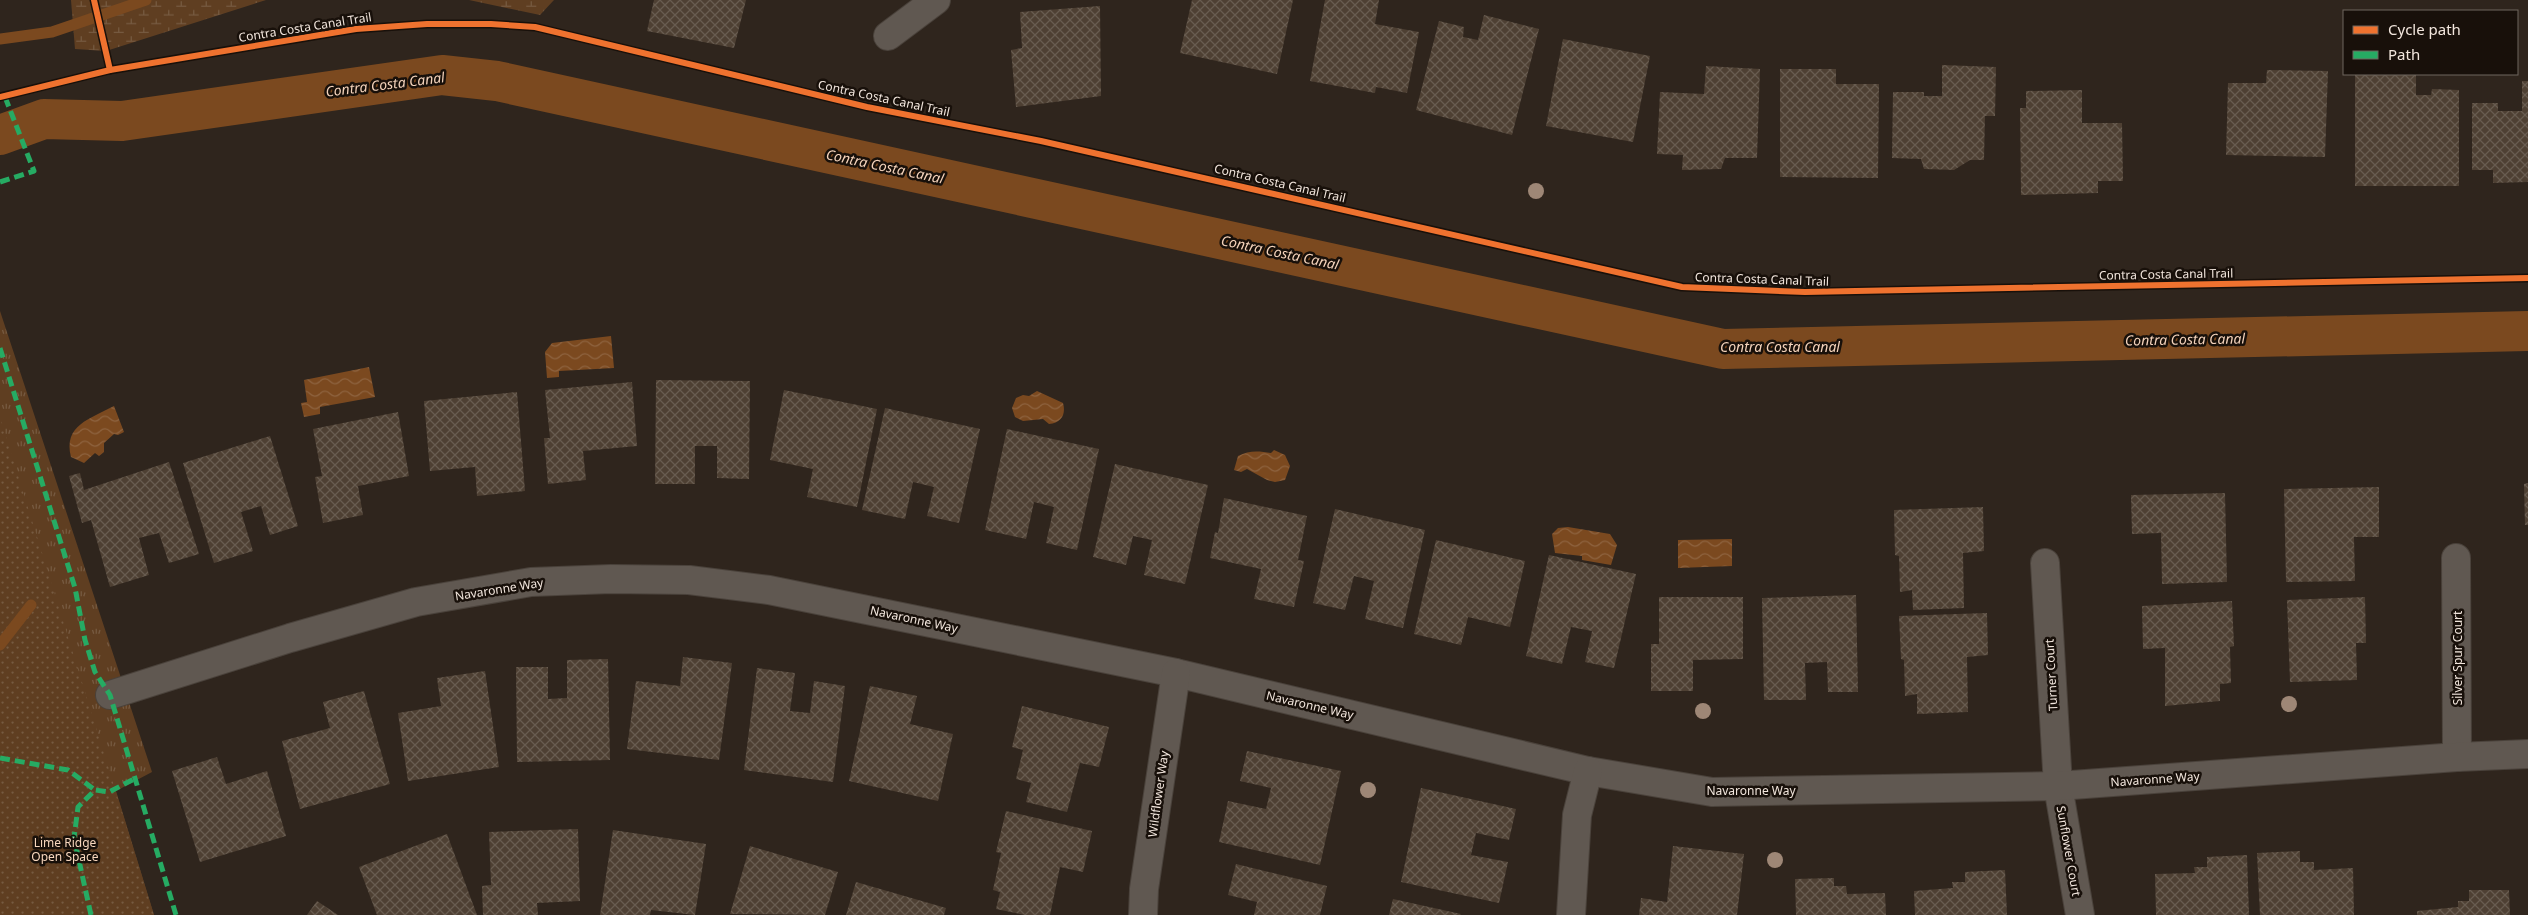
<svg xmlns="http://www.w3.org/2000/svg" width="2528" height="915" font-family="'Noto Sans',sans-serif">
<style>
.grass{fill:url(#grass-tufts)}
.wetland{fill:url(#wetland-marsh)}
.park{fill:url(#park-dots)}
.water{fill:url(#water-waves)}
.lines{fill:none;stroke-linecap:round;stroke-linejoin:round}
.stream{stroke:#7b491f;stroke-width:11}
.canal{stroke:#7b491f;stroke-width:40}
.building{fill:url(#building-cross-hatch)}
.street-casing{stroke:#4a423b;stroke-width:30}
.street{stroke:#605851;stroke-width:28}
.quiet{stroke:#26ab63;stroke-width:5;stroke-dasharray:10 5;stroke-linecap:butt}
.cycleway-casing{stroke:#18100a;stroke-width:9}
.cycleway{stroke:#ef722f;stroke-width:6}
.tree{fill:#9e8776}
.labels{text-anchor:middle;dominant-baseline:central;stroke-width:5;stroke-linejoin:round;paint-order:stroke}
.street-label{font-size:12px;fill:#f2e6dd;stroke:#18100a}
.park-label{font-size:12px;fill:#f8d7be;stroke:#18100a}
.water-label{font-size:14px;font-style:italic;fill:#f4d3bb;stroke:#18100a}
</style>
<defs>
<pattern id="grass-tufts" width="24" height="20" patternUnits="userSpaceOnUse" patternTransform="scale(1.25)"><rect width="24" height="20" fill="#5f3e21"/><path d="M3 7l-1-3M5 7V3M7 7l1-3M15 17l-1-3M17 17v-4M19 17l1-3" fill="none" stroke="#765a41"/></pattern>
<pattern id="wetland-marsh" width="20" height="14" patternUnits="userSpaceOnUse" patternTransform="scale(1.25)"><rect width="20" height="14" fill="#5f3e21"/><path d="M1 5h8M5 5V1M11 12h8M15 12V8" fill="none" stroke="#765a41"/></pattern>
<pattern id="park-dots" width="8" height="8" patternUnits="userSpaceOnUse" patternTransform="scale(1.25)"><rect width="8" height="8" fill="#5f3e21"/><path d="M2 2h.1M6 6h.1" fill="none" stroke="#765a41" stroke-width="1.8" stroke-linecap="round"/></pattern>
<pattern id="water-waves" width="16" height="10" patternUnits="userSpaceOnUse" patternTransform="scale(1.25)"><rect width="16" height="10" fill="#7b491f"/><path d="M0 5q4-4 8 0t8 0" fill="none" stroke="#8e633f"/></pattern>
<pattern id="building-cross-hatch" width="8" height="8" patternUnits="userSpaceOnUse" patternTransform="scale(1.25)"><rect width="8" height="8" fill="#4e4033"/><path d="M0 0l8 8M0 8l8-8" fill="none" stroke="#685c50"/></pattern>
</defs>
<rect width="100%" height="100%" fill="#2f251d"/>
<polygon class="grass" points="0,311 152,772 116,791 154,915 0,915"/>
<g class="wetland">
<polygon points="71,0 266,0 106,51 75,49"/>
<polygon points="469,0 554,0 540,15"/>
</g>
<polygon class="park" points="0,417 154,915 0,915"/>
<g class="water">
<polygon points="611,336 614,368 559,371 559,377 547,378 545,352 552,343"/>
<polygon points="369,367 375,397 320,407 320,414 304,417 301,403 307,402 304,380"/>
<path d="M1037,391l26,12c3,11 -1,20 -14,21l-6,-5 -20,2 -8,-4 -3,-9 4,-10 7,-3 6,1z"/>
<path d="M114,406l10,26 -6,3 -4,-1 -10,9v9l-5,4 -4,-3 -11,10 -13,-6c-8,-32 19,-38 43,-51z"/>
<path d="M1274,450l11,5 5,11 -5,14 -10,2 -8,-2 -20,-11 -6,3 -7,-2 4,-14c11,-6 21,-5 33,-3z"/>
<polygon points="1568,527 1610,534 1617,545 1611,565 1582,560 1582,556 1555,553 1552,534 1558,528"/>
<polygon points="1732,539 1732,566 1678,568 1678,540"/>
</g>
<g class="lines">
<g class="stream">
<polyline points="0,39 52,32 146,0"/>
<polyline points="0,645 31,605"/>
</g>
<polyline class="canal" points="0,135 44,119 122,121 442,75 497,81 1723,349 2528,331"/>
</g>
<g class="building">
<polygon points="654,0 746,0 734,48 647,31"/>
<polygon points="1192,0 1293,0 1277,74 1180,53"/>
<polygon points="1325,0 1379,0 1375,24 1419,32 1407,93 1376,87 1375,93 1310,81"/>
<polygon points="1100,6 1101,96 1016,107 1011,50 1022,48 1020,12"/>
<polygon points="1484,15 1539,29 1512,135 1416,110 1439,21 1464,27 1463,37 1478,40"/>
<polygon points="1563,39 1650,56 1633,142 1546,126"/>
<polygon points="1942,65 1996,67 1995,116 1985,116 1984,160 1970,160 1954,170 1924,169 1921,159 1892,158 1893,92 1924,92 1924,96 1942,96"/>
<polygon points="1706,66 1760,69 1757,158 1725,158 1721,169 1682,170 1683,155 1657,154 1660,92 1704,94"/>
<polygon points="1780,69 1836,69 1836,84 1879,84 1878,178 1780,177"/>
<polygon points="2267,70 2328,71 2325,157 2226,155 2228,83 2266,83"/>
<polygon points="2355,74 2416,74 2416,95 2431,95 2432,89 2459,90 2459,186 2355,186"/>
<polygon points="2522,81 2528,81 2528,182 2493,183 2493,170 2472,170 2472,103 2498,103 2498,111 2522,111"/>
<polygon points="2082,90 2082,123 2122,123 2123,181 2098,181 2098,193 2021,195 2020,108 2026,108 2026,91"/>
<polygon points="656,380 750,381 749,479 717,478 717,446 695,446 695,484 655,484"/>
<polygon points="632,382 637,446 583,451 586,480 548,484 544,438 550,438 545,390"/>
<polygon points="784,390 877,409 857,507 807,497 813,469 770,460"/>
<polygon points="517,392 525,491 477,496 475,467 430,471 424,401"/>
<polygon points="885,408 980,429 959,523 927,516 934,487 913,482 905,519 862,510"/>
<polygon points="398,412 409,476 358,486 363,515 323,523 315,477 322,476 313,429"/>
<polygon points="1007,429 1099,449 1077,550 1046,543 1054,507 1034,502 1026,539 985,530"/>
<polygon points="270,436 298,526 270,535 261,506 241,512 253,551 214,563 183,463"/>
<polygon points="169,462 199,554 169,563 159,533 139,538 149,575 110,587 91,520 82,523 69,476 80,473 84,490"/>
<polygon points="1115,464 1208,485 1185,584 1144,575 1152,540 1133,536 1126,565 1093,557"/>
<polygon points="2528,483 2528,525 2525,525 2524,484"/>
<polygon points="2379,487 2379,537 2354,537 2355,581 2286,582 2284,489"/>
<polygon points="2225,493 2227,582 2162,584 2161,533 2132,534 2131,495"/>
<polygon points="1224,498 1307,516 1298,560 1304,561 1294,607 1254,599 1261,569 1210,558 1215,532 1218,533"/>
<polygon points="1983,507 1984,551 1963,553 1964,608 1913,610 1912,590 1900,592 1899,556 1895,555 1894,510"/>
<polygon points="1335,509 1425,530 1403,628 1365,619 1374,581 1354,576 1345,610 1313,603"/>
<polygon points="1436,540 1525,561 1510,627 1468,617 1461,645 1414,634"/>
<polygon points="1549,555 1636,574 1614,668 1585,662 1592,631 1571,627 1562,664 1526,656"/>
<polygon points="1856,595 1858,692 1828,692 1827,662 1805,663 1806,700 1764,700 1762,598"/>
<polygon points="1659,597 1743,597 1743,659 1693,660 1693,691 1651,691 1651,644 1659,644"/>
<polygon points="2365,597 2366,643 2356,643 2357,680 2290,682 2287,600"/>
<polygon points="2232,601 2234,646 2230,647 2231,683 2220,684 2220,701 2165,706 2165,648 2143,649 2142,606"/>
<polygon points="1987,613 1988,655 1967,657 1968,712 1917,714 1917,694 1905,696 1904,660 1901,659 1899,616"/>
<polygon points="683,657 732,663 719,760 627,749 636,681 680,686"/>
<polygon points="608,659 610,760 517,762 516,667 548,667 548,699 567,698 567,660"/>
<polygon points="757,668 795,673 790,711 810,713 814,681 845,686 833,782 744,770"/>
<polygon points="485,671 499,767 408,781 398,713 441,706 437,678"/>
<polygon points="870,686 917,696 910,724 953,734 938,801 849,781"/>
<polygon points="364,691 390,784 300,809 282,741 330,728 323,702"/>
<polygon points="1022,706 1109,727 1099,767 1080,763 1067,812 1026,802 1031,783 1016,779 1023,750 1012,747"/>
<polygon points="1247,751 1341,771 1320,865 1219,842 1228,801 1266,809 1271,788 1240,781"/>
<polygon points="217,757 226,784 267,771 286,836 200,862 172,771"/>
<polygon points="1421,788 1516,809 1509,840 1476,833 1471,855 1508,862 1499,903 1401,882"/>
<polygon points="1006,811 1092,831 1083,872 1060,867 1050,915 1025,915 996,909 1000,892 993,890 1001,853 996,852"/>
<polygon points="578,829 580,901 537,903 538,915 483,915 482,886 491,885 489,832"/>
<polygon points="613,830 706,844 695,915 651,910 650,915 600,915"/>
<polygon points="447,834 477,915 377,915 359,867"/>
<polygon points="750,846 838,872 825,915 730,914"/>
<polygon points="1673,846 1744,854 1737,915 1639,915 1641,898 1667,902"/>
<polygon points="2300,851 2300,862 2314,862 2314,870 2353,868 2354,915 2260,915 2257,853"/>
<polygon points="2247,855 2249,915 2156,915 2155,874 2195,873 2194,867 2207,867 2207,857"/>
<polygon points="1236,864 1327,886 1320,915 1254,915 1257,902 1228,895"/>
<polygon points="2005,870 2007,915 1915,915 1914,891 1953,888 1952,882 1965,882 1965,872"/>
<polygon points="1834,878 1834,886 1846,886 1847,894 1885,893 1886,915 1796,915 1795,879"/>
<polygon points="856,882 946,908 944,915 846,915"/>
<polygon points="2469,890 2509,890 2510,915 2417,915 2417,911 2458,907 2458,901 2469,901"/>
<polygon points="1393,899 1461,914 1460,915 1389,915"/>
<polygon points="317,901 338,915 307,915"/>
</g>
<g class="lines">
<defs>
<g id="street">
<polyline points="888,36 936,0"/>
<polyline points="2456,558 2457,757"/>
<polyline points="2045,563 2058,786 2080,915"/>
<polyline points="110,695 290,638 416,602 531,582 611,579 689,580 769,590 1176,673 1588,771 1712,792 2058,786 2457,757 2528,754"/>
<polyline points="1143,915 1144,889 1176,673"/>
<polyline points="1571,915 1577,815 1588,771"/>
</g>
</defs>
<use href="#street" class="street-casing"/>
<use href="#street" class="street"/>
<g class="quiet">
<polyline points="0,182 34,171 5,97"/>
<polyline points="0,348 75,588 85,640 95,672 110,695 176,915"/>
<polyline points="0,758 68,770 95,790"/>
<polyline points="91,915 74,838 78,807 95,790 109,792 134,779"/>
</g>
<defs>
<g id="cycleway">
<polyline points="94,0 110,70"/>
<polyline points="0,97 110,70 356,29 427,24 491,24 535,27 867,107 1041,141 1682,287 1805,292 2528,278"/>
</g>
</defs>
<use href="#cycleway" class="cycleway-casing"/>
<use href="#cycleway" class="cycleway"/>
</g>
<g class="tree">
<circle cx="1536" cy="191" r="8"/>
<circle cx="2289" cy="704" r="8"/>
<circle cx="1703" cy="711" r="8"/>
<circle cx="1368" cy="790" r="8"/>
<circle cx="1775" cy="860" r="8"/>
</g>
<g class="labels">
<g class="street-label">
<text transform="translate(305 27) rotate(-9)">Contra Costa Canal Trail</text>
<text transform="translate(884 98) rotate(12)">Contra Costa Canal Trail</text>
<text transform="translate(1280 183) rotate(13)">Contra Costa Canal Trail</text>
<text transform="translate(2166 274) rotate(-1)">Contra Costa Canal Trail</text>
<text transform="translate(1762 279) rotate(2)">Contra Costa Canal Trail</text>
<text transform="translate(499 589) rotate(-9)">Navaronne Way</text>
<text transform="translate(914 619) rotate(12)">Navaronne Way</text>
<text transform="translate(2457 658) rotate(-90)">Silver Spur Court</text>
<text transform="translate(2051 675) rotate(-93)">Turner Court</text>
<text transform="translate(1310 705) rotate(13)">Navaronne Way</text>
<text transform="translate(2155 779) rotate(-4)">Navaronne Way</text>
<text x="1751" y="790">Navaronne Way</text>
<text transform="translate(1158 794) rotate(-82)">Wildflower Way</text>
<text transform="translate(2069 851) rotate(80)">Sunflower Court</text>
</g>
<g class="park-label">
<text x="65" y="842">Lime Ridge<tspan x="65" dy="14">Open Space</tspan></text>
</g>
<g class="water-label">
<text transform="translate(385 84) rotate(-7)">Contra Costa Canal</text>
<text transform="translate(885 166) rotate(12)">Contra Costa Canal</text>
<text transform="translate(1280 252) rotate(12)">Contra Costa Canal</text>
<text transform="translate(2185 339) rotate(-1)">Contra Costa Canal</text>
<text x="1780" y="346">Contra Costa Canal</text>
</g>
</g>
<rect x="2343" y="10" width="175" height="65" fill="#18100a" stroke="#6f665e"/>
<rect x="2353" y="26" width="25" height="8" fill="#ef722f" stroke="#6f665e"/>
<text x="2388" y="35" font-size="15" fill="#f2e6dd">Cycle path</text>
<rect x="2353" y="51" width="25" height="8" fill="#26ab63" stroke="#6f665e"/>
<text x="2388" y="60" font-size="15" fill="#f2e6dd">Path</text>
</svg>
